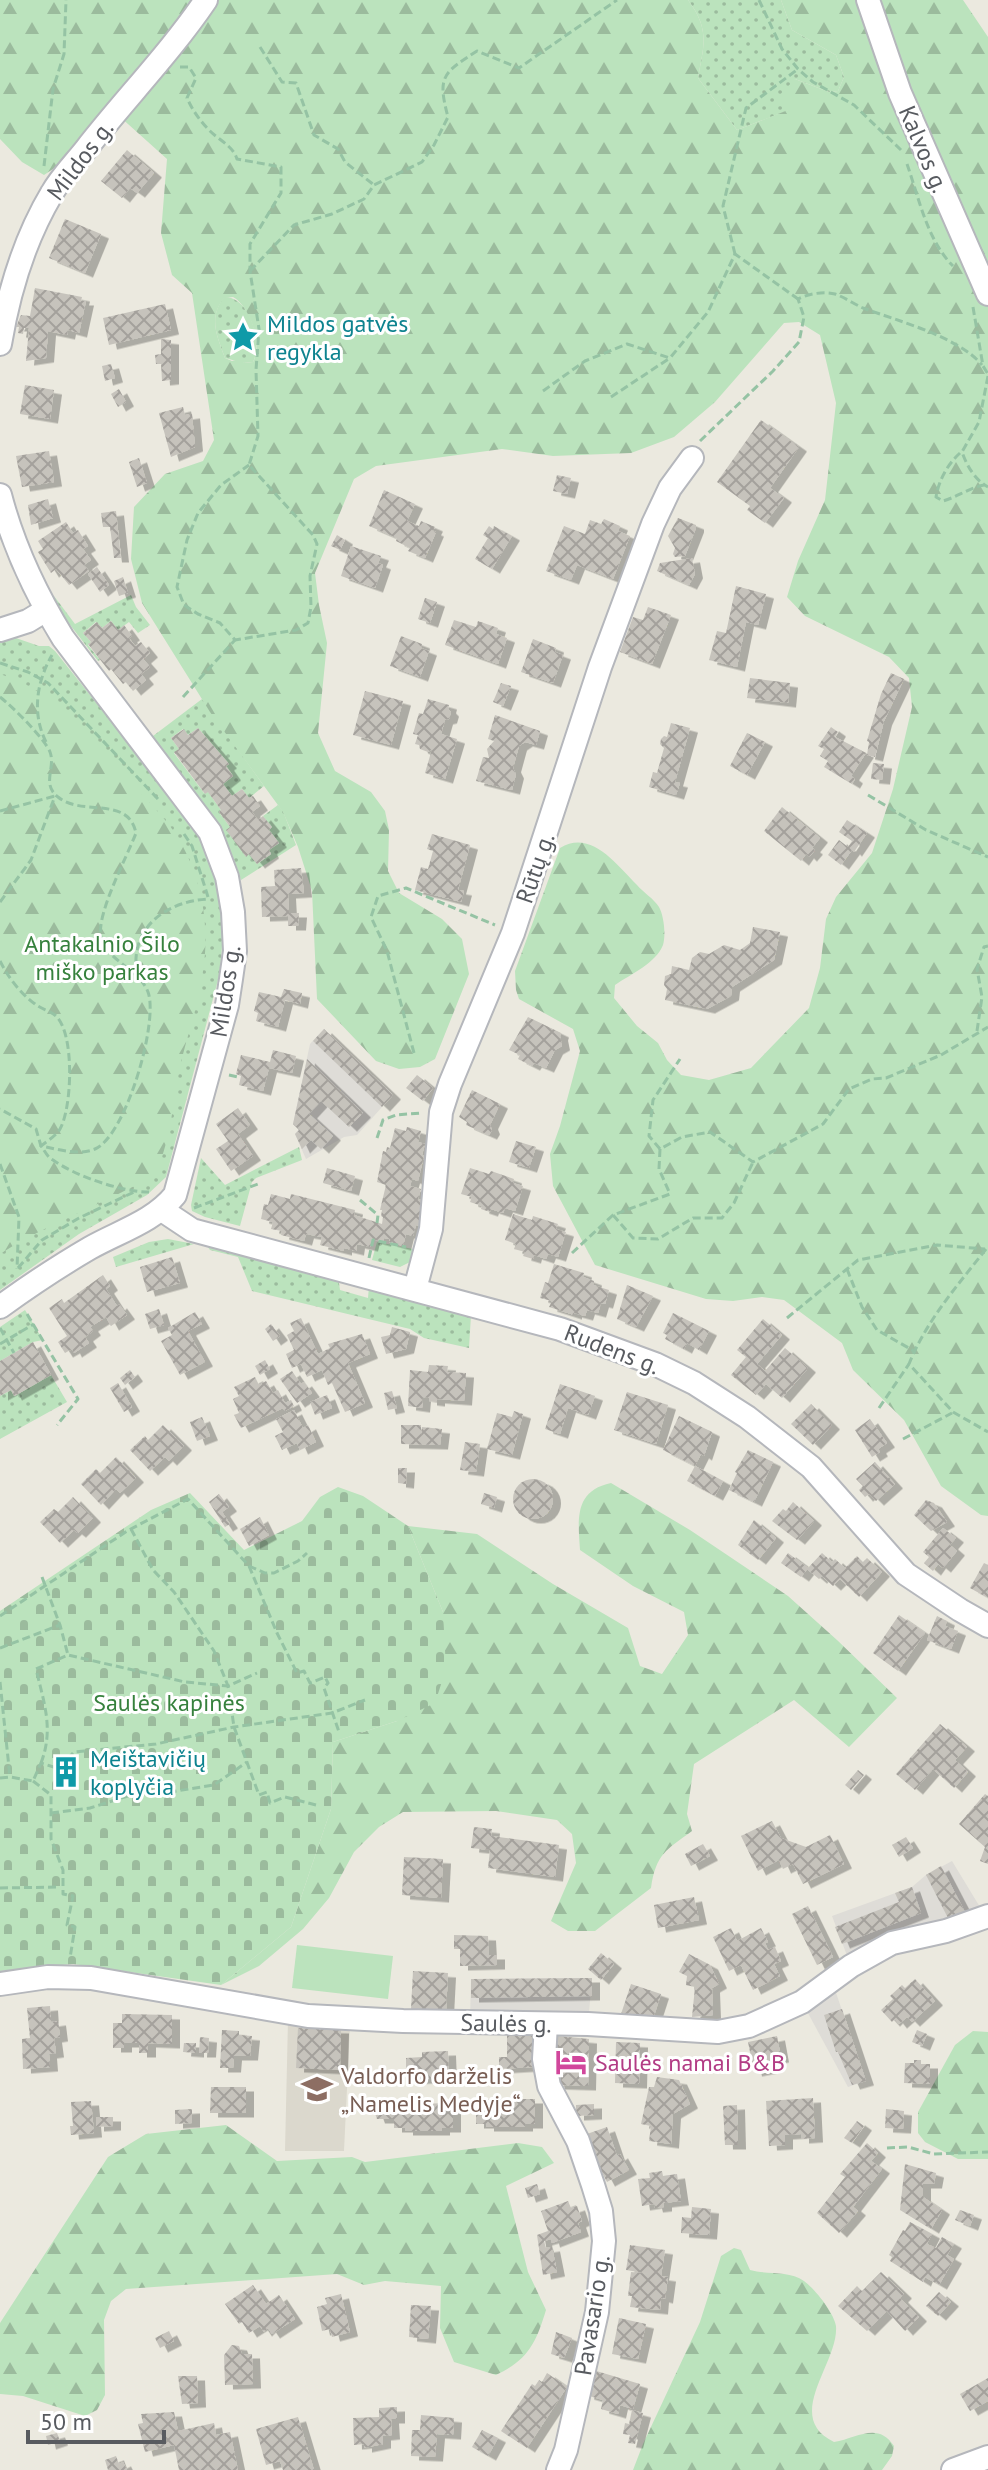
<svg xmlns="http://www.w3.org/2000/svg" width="988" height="2470" font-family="'PT Sans',sans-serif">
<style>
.industrial{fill:#dedcd7}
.education{fill:#dbd8cd}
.green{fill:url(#green-dots)}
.forest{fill:url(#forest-firs);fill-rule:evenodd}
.cemetery{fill:url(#cemetery-stones)}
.pitch{fill:#bbe3bd}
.building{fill:url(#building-cross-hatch);filter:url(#shadow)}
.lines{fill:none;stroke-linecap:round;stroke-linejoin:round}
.minor-casing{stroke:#b5b7bc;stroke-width:26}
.path{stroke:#95c3a4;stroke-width:3;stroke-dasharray:8 4;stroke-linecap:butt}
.minor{stroke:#fff;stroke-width:22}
.labels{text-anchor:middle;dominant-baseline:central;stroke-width:6;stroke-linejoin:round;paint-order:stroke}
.street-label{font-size:24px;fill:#585b60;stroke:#fff}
.culture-label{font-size:24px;fill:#0d838f;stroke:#fff;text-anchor:start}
.park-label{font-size:24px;fill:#36813d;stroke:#fff}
.hotel-label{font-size:24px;fill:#b23c85;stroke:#fff;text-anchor:start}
.education-label{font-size:24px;fill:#785e54;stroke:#fff;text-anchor:start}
</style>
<defs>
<pattern id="green-dots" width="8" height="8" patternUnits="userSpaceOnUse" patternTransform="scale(2)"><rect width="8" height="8" fill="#bbe3bd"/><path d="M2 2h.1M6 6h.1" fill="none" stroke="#9bbb9d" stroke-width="1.8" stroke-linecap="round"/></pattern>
<pattern id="forest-firs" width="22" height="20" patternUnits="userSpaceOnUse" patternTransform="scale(2)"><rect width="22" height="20" fill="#bbe3bd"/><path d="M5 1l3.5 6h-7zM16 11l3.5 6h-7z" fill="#9bbb9d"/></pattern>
<pattern id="cemetery-stones" width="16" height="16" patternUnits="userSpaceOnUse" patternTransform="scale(2)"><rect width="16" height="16" fill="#bbe3bd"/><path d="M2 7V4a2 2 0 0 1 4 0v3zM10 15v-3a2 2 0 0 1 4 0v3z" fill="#9bbb9d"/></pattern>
<pattern id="building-cross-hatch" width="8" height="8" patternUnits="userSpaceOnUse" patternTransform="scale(2)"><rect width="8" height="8" fill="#c6c3bc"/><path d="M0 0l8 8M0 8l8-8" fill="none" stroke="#a4a19c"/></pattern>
<filter id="shadow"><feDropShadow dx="8" dy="4.5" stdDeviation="0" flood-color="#0004"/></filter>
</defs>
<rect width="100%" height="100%" fill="#ebe9df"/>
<g class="industrial">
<polygon points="324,1029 382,1107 357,1135 344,1137 306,1159 295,1134 299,1129 293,1124 310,1044"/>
<polygon points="952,1861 986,1917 851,1966 832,1916 912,1887 926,1875"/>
<polygon points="592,1978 588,2024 470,2023 471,1979"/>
<polygon points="832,1981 866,2081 848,2087 802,2002"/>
</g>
<polygon class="education" points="288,2020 350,2026 344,2151 285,2151"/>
<g class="green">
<path d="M688,0h93l11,30 44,25 8,22 -6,14 -9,1 -34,-13 -6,31 -52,20 -39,-52c6,-33 12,-49 -10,-78z"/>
<path d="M224,297c26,-1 39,46 29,65l-9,1 -19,-5c-8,-22 -17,-40 -1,-61z"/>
<polygon points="131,595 136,607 150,625 138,633 129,622 118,630 111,621 102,628 96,622 83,633 91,642 88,645 100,660 98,661 57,608 54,596 75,624"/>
<path d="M13,637l26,9h10l6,5c31,39 61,77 92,115 24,31 55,64 67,101 11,35 10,73 5,109l-53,201 -19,18 -68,39 -79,56v-649z"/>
<path d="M202,699l62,87 -15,12 -7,-9 -10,7 -9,-12 10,-8 -7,-10 3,-2 -31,-36 -10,7 -5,-6 -12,9 8,11 -5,4 30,40 4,-1 13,18 -2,2 11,15 16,29 3,-2 8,10 14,-10 -2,-4 10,-7 -10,-13 2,-3 -8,-11 15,-11 5,6 13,34 -55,35c-17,-58 -50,-94 -89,-140l1,-4z"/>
<polygon points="299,1147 302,1160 256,1178 252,1182 240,1226 205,1217 192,1211 191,1205 201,1158 225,1185"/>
<polygon points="168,1239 194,1244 116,1267 113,1257 149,1242"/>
<polygon points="377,1242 413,1249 410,1262 400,1267 372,1260"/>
<polygon points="207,1246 338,1276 340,1290 368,1298 369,1286 471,1315 469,1348 424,1338 410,1329 252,1291 238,1257 210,1250"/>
<polygon points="25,1310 43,1340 33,1342 0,1361 0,1327"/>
<polygon points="51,1375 67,1402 0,1439 0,1396 11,1390 15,1396"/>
</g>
<g class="forest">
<path d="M0,0h688c22,29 16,45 10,78l39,52 51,-20 -7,-16 14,-15 34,13 9,-1 6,-14 -8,-22 -44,-25 -11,-30h182l25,37v1479l-7,-1 -40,-29 -37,-66 -51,-50 -11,-27 -58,-43 -22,-3 -29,4 -27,-2 -111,-34 -42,-79 -3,-32 10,-28 20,-75 -7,-22 -54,-30 -3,-9 -1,-19 45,-123c31,-19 56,16 77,37 6,7 17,14 22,22 5,9 7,28 4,38 -7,18 -32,29 -48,40l-1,13 23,28 21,17 9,17 14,15 28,5 42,-12 58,-60 11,-40 6,-49 10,-22 36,-44 21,-64 19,-82 -3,-29 -20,-21 -84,-41 -18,-19 11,-36 27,-61 11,-97 -16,-68 -21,-13 -15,1 -69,79 -41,35 -43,16 -78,3 -51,-7 -126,17 -22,13 -39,94 4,32 8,38 -9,90 17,38 36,21 14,19 4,19 -1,41 11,22 43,26 20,20 7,35 -34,85 -15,8 -21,2 -23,-8 -59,-62 -5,-108 -14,-44 -15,-35 -73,-100 -68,-109 -11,-44 3,-52 31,-33 38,-13 11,-21 -22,-147 -20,-18 -11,-42 6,-74 -58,-52 -53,60 -12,8 -22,-13 -22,-23zM233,297c17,9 30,48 20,65l-9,1 -4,-4 -8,2 -7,-3c-8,-22 -17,-40 -1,-60z"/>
<path d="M0,674c50,16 74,48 108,85 20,22 43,43 62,67 30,41 41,95 33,145 -4,34 -17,67 -24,100 -4,23 -11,84 -24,100 -9,11 -29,19 -41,25 -36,18 -81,36 -114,58z"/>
<path d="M611,1483l79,47 98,66 49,44 60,58 -48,49 -55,-47 -100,64 -7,50 5,17c-26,19 -36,23 -41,57l-56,43h-27l-17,-10 25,-58 -4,-29 -15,-14 -61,-9 -93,1 -24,15 -25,25 -25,46 -26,31 -44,37 -38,19 70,-58 40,-118 2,-67 64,-21 46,-109 -35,-86 69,8 76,50 75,44 12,38 22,8 26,-39 -4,-23 -51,-26 -53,-36c-2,-31 -6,-59 31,-67z"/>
<polygon points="973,2031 988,2032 988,2159 958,2159 925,2142 918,2133 918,2112 955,2045"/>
<path d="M226,2125l51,36 75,-4 13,5 153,-19 24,4 12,16 -48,23 22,86 18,38c-10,33 -18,50 -50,65l-42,-13 -14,-34 1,-42 -56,-5 -21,4 -27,-11 -211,15 -15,12 -7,19 1,75 -8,15 -12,6 -62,-20 -23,-2v-71l108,-166 38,-23z"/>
<path d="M734,2248l7,2 9,20c17,5 39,0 54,11 11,8 30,32 32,45 3,37 -54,91 -2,116 23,-4 44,-21 60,4l-2,10 -10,14h-249l10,-26 57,-122 21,-66z"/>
</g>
<polygon class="cemetery" points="338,1487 363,1496 408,1526 443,1612 446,1669 435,1703 397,1721 333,1742 331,1809 291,1927 221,1985 73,1964 0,1971 0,1611 151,1510 190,1493 244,1550 302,1521 320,1497"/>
<polygon class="pitch" points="297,1945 393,1956 388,1999 292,1988"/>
<g class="building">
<polygon points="127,150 154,173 137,193 130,188 122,198 101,181"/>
<polygon points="65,219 101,234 85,273 49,258"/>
<polygon points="35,288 82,297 81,301 86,301 79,333 68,330 67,335 48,331 46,358 26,361 29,328 24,328 23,334 18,333 19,327 16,327 21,315 30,316"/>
<polygon points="165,304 171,330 109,345 103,318"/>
<polygon points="161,339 171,340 171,380 162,381 161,364 156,364 155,355 161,354"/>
<polygon points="111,364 115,378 105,381 102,366"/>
<polygon points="25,385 54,390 50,419 20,414"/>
<polygon points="119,389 126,402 118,407 111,394"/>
<polygon points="183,407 185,415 192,414 195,447 171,457 159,413"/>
<polygon points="761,420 799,447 770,488 784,498 765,523 747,510 750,506 717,482"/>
<polygon points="49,451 54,482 22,487 16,456"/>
<polygon points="139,458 147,483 137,487 129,462"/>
<polygon points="557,475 571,478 567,494 553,491"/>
<polygon points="384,490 415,504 407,521 419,526 421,521 435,527 433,531 436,532 425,558 408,551 410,548 396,541 397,538 369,526"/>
<polygon points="48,499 53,518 31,525 28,505"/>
<polygon points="116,511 121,558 114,558 110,527 103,527 101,513"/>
<polygon points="678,518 696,525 696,528 685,556 675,557 673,554 675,548 668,536"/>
<polygon points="604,519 620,526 618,531 630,536 613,579 577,565 571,580 546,571 564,526 585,534 590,520 601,524"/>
<polygon points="66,522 73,533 78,530 88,546 83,549 91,560 84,565 89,571 69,585 56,569 51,573 38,552 43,549 38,541"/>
<polygon points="489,526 493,529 494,526 512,536 492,569 475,559 488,538 483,535"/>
<polygon points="337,535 345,540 340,550 331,546"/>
<polygon points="351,546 381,556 378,563 383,565 375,588 341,576"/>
<polygon points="692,558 695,574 689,585 657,571 660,563"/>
<polygon points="97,567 109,585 100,592 88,574"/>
<polygon points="123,577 128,593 119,596 114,581"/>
<polygon points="736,586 766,594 758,625 746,622 737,667 709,660 717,631 726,633"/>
<polygon points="425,598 437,602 430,623 418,619"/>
<polygon points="648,607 671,615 652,664 620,652 633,617 643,620"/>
<polygon points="454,620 476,627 478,621 498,628 496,634 507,638 498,664 445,645"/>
<polygon points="111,621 118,630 124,625 132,636 129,638 135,646 141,642 150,653 143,659 150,667 141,674 146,680 133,691 126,682 123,684 111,669 109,671 88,644 91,642 83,633 97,622 102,628"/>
<polygon points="401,636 422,644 421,648 429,651 420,677 390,666"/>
<polygon points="533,639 556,648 555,652 563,655 553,683 521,672"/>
<polygon points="891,673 904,679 884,721 875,757 867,755 869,742 867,741 881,694"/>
<polygon points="750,678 790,683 788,703 747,698"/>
<polygon points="501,683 511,686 503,706 493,702"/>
<polygon points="365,691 403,701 391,745 353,735"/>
<polygon points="428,699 449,705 448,709 451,712 449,719 445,720 441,734 457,739 445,779 425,773 432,749 428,752 420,749 419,745 415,744 418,735 413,734 419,713 423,714"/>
<polygon points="495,715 540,731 536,745 525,742 519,746 513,768 516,774 512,790 476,781 483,757 489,758 487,749 494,741 488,739"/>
<polygon points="671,723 690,728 675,782 680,783 676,795 649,787 653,772 657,773 664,748 660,744 661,739 664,736 667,737"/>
<polygon points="831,727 838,732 835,737 866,753 851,776 855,779 852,784 824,767 828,761 820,756 824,749 818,746"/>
<polygon points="198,728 229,764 226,766 233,776 223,784 232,796 242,789 249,798 253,796 260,806 252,812 258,820 263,816 272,827 269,830 279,843 269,850 271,854 257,864 249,854 246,857 226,830 230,827 219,812 221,810 208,792 205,794 174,752 179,749 171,738 184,729 188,735"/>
<polygon points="747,733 765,742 747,775 730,766"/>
<polygon points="873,763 884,764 882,780 871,779"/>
<polygon points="782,807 820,838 812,848 815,850 809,857 806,854 801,861 764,831"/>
<polygon points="847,820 867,833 854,852 852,850 841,865 828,855 839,840 848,847 852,841 839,832"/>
<polygon points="432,834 470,845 458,890 464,891 461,902 415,890 421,867 428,869 433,851 427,849"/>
<polygon points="301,868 304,893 288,894 289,913 299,913 298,926 288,926 288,916 262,917 261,887 275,886 274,870"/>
<polygon points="753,927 780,932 774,960 732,987 731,996 707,1009 665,1000 667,989 664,985 665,976 671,974 672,966 689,970 692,958 700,952 709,954 724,945 740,950 750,943"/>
<polygon points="284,989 302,993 300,1004 285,1000 278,1027 256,1021 258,1013 254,1011 259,992 281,997"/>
<polygon points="528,1017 561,1033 560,1036 562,1046 555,1050 546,1068 534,1063 532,1066 518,1059 520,1055 509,1050"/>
<polygon points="324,1029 393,1095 382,1107 313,1041"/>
<polygon points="273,1050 296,1056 292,1073 269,1068 263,1091 239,1085 241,1076 236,1074 241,1055 270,1062"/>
<polygon points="307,1059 363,1113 349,1127 321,1101 309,1114 333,1136 321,1149 311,1140 302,1149 295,1134 299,1130 293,1124"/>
<polygon points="417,1075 433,1088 423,1101 406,1088"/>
<polygon points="472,1090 500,1104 490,1125 492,1130 489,1135 466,1125 467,1122 459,1117"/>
<polygon points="238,1108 250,1125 238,1134 253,1156 231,1171 216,1149 228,1141 216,1124"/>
<polygon points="407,1127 421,1131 418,1142 425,1144 422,1155 424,1156 418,1181 412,1179 410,1186 421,1189 418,1199 425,1201 419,1226 416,1225 413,1236 406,1234 403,1246 389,1242 390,1239 384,1238 383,1242 372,1239 370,1247 357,1244 356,1251 344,1248 344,1251 320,1245 322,1237 306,1234 304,1241 281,1235 282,1231 271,1229 273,1222 261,1219 264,1204 268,1205 271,1194 290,1199 291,1194 355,1210 354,1215 382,1224 383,1217 381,1216 382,1210 380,1210 386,1185 377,1182 383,1151 386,1152 387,1147 390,1148 395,1128 406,1131"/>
<polygon points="516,1141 536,1147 529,1168 509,1162"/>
<polygon points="327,1168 355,1176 351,1191 323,1183"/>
<polygon points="470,1168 489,1174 491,1171 514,1179 513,1183 523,1186 515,1211 505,1208 503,1213 491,1209 490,1212 481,1209 482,1206 470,1202 472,1197 461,1194"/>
<polygon points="513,1214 532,1220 533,1216 558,1224 556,1229 566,1232 558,1257 548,1254 546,1259 534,1255 533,1259 523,1256 525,1252 514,1249 516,1244 505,1240"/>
<polygon points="172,1257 180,1283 147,1292 140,1267"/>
<polygon points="554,1264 584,1273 583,1277 594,1281 593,1285 609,1290 605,1304 601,1303 598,1313 587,1310 585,1316 574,1313 574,1315 549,1307 552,1301 540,1298 545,1282 548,1283"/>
<polygon points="103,1275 110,1286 106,1289 117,1306 119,1304 127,1315 111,1326 106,1317 90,1327 93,1331 85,1337 89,1343 74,1353 72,1349 65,1353 58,1342 67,1336 49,1308 62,1299 64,1303"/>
<polygon points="627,1285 653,1296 636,1327 617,1319"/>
<polygon points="159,1309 164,1325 150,1329 145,1314"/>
<polygon points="195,1312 202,1324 188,1331 205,1362 180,1375 161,1341 172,1335 168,1328"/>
<polygon points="673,1313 709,1331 699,1350 687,1343 684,1349 665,1339 667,1335 663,1333"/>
<polygon points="301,1318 318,1354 330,1348 328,1344 362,1334 370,1354 348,1363 365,1403 345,1412 332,1383 328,1385 322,1370 307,1377 301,1364 292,1368 286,1354 294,1350 287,1335 294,1331 290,1323"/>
<polygon points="763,1319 782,1335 757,1364 765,1371 785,1348 808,1368 782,1398 766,1384 756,1395 731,1375 746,1357 737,1350"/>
<polygon points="271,1324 280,1336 273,1341 265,1329"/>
<polygon points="392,1327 410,1332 406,1349 386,1354 381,1337 390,1335"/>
<polygon points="33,1342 51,1375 14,1396 11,1390 0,1396 0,1361"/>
<polygon points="265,1360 270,1369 260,1375 255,1366"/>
<polygon points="429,1365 448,1366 447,1372 466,1373 464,1401 437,1399 437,1402 429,1401 429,1398 423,1397 422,1408 408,1406 410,1370 428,1372"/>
<polygon points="130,1370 135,1377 125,1385 120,1378"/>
<polygon points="292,1371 301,1384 304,1382 312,1393 297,1403 280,1379"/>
<polygon points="255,1377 259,1385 266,1381 273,1393 278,1390 285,1403 291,1400 294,1406 285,1411 283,1408 241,1428 234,1415 239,1413 233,1399 239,1396 234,1387"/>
<polygon points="118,1383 132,1407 124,1412 110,1388"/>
<polygon points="560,1384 595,1396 588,1415 568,1408 560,1434 545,1429"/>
<polygon points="392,1391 397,1408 388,1410 384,1393"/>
<polygon points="627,1392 668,1405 656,1444 614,1430"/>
<polygon points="327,1395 332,1408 315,1415 310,1402"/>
<polygon points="811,1404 832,1425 813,1445 791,1424"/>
<polygon points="294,1410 303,1428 308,1425 316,1442 300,1450 297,1443 282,1450 275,1436 283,1432 276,1419"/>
<polygon points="514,1411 523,1414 512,1455 487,1449 497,1413 512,1417"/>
<polygon points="679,1416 712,1432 704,1456 701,1454 695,1466 663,1450"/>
<polygon points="202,1417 210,1436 197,1441 190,1422"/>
<polygon points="870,1419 887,1443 878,1449 880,1452 872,1457 855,1430"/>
<polygon points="163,1425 184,1446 169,1461 165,1457 150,1471 130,1450 145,1436 148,1440"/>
<polygon points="401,1425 421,1425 421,1436 422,1427 442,1429 440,1445 401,1444"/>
<polygon points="465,1442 480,1444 476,1472 460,1470"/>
<polygon points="748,1450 773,1462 754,1502 729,1490 737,1473 735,1472"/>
<polygon points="116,1457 136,1478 120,1493 116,1489 101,1505 81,1484 96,1469 100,1473"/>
<polygon points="875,1462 895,1484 876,1501 869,1494 865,1497 859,1490 863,1486 856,1479"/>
<polygon points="695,1466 723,1481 715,1496 687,1481"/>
<polygon points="398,1468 407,1468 406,1484 398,1483"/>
<circle cx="533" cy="1499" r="20"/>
<polygon points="484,1493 497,1497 494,1508 481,1504"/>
<polygon points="219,1494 229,1507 222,1512 230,1524 225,1527 209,1502"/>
<polygon points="73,1497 93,1518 78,1533 74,1530 60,1543 40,1522 54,1509 58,1512"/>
<polygon points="926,1500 934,1503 947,1522 931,1531 914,1515"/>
<polygon points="793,1502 814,1521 797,1540 772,1521 783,1509 786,1511"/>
<polygon points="260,1517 269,1535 249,1546 240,1529"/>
<polygon points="754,1520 776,1538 758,1560 738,1545"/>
<polygon points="943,1528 956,1538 950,1545 957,1551 943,1568 938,1564 933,1571 924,1563 929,1557 923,1552"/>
<polygon points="788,1553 808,1568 801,1577 781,1563"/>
<polygon points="822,1553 832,1562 835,1559 845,1568 857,1556 863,1562 867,1558 882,1572 859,1597 840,1579 833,1586 822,1576 819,1579 807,1569"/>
<polygon points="984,1563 988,1565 988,1598 970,1588"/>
<polygon points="899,1615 925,1633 898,1671 873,1653"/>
<polygon points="937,1616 947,1621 945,1626 958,1631 951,1649 927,1640"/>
<polygon points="940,1724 967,1747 955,1760 968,1772 954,1788 933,1769 915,1790 896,1774"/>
<polygon points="858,1770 864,1775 851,1790 845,1785"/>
<polygon points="985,1794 988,1796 988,1864 980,1861 985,1847 959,1824"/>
<polygon points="772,1821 781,1838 806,1847 830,1835 844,1864 803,1884 793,1864 783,1869 779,1860 758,1871 741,1836"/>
<polygon points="474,1827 492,1829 491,1836 559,1845 555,1877 488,1868 490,1850 471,1848"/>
<polygon points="906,1837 913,1848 899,1857 892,1845"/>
<polygon points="703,1844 710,1856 691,1866 685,1854"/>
<polygon points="404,1857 443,1859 441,1898 402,1895"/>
<polygon points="941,1866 965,1912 949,1920 926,1875"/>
<polygon points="912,1887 921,1913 842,1944 835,1927 899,1902 895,1893"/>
<polygon points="694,1897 699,1920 658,1928 654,1905"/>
<polygon points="808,1906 833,1957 817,1965 792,1914"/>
<polygon points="731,1928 737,1941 761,1928 768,1942 765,1943 768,1950 775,1947 781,1961 774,1964 780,1976 753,1990 741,1965 729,1971 713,1937"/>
<polygon points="454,1935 488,1936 489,1955 497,1955 497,1965 460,1966 460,1949 454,1949"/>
<polygon points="601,1953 614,1964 601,1980 588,1969"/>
<polygon points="689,1954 710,1965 719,1984 712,1988 713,2015 692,2017 695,1987 686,1985 687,1976 679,1972"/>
<polygon points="413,1971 448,1973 446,2011 411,2009"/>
<polygon points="592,1978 592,1996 471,1998 471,1979"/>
<polygon points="915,1979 935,2001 912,2022 907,2017 899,2024 895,2019 892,2022 881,2010 893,1999 890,1996 902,1985 905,1988"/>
<polygon points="631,1984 661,1994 651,2025 621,2014"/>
<polygon points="50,2006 51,2022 58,2021 60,2037 54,2038 56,2053 49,2054 50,2067 23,2069 22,2039 30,2038 27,2008"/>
<polygon points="842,2009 866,2081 852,2085 838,2052 836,2052 824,2015"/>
<polygon points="122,2014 172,2015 172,2044 148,2043 148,2053 139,2053 139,2043 124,2043 124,2048 113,2048 113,2023 122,2023"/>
<polygon points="298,2028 341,2029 340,2070 296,2068"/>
<polygon points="222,2030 239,2031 239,2035 252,2036 250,2056 234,2056 233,2068 220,2068"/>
<polygon points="917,2030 927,2034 922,2046 912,2042"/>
<polygon points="507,2034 533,2034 533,2067 499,2069 499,2057 507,2057"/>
<polygon points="558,2036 589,2039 588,2086 557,2085 554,2073"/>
<polygon points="777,2036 781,2058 772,2060 774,2068 754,2072 748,2042"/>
<polygon points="200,2037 209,2038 208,2053 199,2053"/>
<polygon points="616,2042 640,2043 639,2084 615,2083"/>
<polygon points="184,2043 196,2043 196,2053 183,2052"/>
<polygon points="448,2051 449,2078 406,2080 406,2058 422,2057 422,2052"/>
<polygon points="914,2060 921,2060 921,2064 930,2064 930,2084 904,2083 905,2063 914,2063"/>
<polygon points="657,2077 679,2080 690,2104 673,2114 671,2144 649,2141 651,2126 641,2124 649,2087 654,2087"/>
<polygon points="211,2087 246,2087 246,2113 210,2113"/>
<polygon points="813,2098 815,2138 801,2139 801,2134 785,2135 785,2145 769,2146 766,2101"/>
<polygon points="476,2099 535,2099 535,2124 525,2124 525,2127 486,2127 486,2124 476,2124"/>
<polygon points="91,2101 94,2133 71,2135 70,2126 73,2126 71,2102"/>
<polygon points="453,2103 453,2128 442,2128 442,2131 405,2131 405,2128 394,2128 394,2119 377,2119 372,2105"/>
<polygon points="594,2104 594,2115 576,2116 576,2105"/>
<polygon points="737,2105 738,2145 725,2145 723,2106"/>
<polygon points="192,2109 192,2123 175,2124 175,2110"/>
<polygon points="886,2109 904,2111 903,2129 885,2128"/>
<polygon points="96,2117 113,2117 113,2126 96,2127"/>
<polygon points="857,2121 864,2126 852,2143 844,2138"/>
<polygon points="607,2127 617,2156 620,2154 629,2170 607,2182 599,2167 595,2167 584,2135"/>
<polygon points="867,2143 878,2153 871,2161 882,2169 853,2207 858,2211 839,2233 817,2213 845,2177 840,2174"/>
<polygon points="905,2164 936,2173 934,2184 923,2184 923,2197 942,2210 931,2229 900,2210"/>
<polygon points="662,2171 663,2176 677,2174 681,2201 664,2203 664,2207 655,2208 654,2204 642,2206 638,2179 650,2178 649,2173"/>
<polygon points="537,2184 540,2194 528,2198 525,2188"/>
<polygon points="568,2201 571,2208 577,2206 582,2221 578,2223 581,2232 552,2243 551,2239 544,2241 546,2248 552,2247 557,2272 543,2275 537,2235 548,2231 541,2211"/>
<polygon points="692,2207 711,2209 709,2235 681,2233 682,2217 691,2218"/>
<polygon points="960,2210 974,2215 970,2226 955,2220"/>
<polygon points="910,2222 932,2234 927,2244 936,2248 942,2237 954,2244 947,2255 954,2259 939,2285 925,2277 923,2282 890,2261 892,2257 889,2255 903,2230 905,2231"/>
<polygon points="630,2245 665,2250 661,2276 668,2277 665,2299 661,2298 660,2310 630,2307 632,2296 628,2296 631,2272 651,2274 626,2270"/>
<polygon points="881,2272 904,2294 900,2298 919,2317 905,2331 887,2311 867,2331 838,2306 857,2286 862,2291"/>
<polygon points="253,2285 266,2304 279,2295 295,2319 272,2334 268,2328 264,2332 260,2326 249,2333 242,2322 239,2324 225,2304"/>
<polygon points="939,2292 951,2302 938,2316 926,2306"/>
<polygon points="341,2294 350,2332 332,2337 330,2329 322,2331 317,2307 327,2304 325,2298"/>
<polygon points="411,2305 431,2306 428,2339 409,2337"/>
<polygon points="619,2318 646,2324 638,2359 612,2354"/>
<polygon points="169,2331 174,2341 160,2348 155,2338"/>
<polygon points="556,2332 572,2338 564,2358 551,2354"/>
<polygon points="232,2345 239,2346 242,2354 252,2354 253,2384 225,2385 224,2355"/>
<polygon points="593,2370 640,2384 633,2409 620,2405 618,2414 601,2409 603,2400 586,2395"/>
<polygon points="547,2373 567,2387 527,2448 501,2431 532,2384 535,2386 539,2380 542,2382"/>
<polygon points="178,2376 197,2376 198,2403 182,2404"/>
<polygon points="988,2378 988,2401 970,2411 960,2394"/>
<polygon points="397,2407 397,2419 391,2419 392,2435 383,2436 383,2444 364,2448 364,2444 354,2445 353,2418 379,2417 379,2408"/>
<polygon points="632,2410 643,2413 635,2444 628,2443 630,2435 623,2434 625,2423 629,2424"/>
<polygon points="174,2412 178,2431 214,2423 216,2435 230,2432 238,2470 179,2470 174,2445 145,2452 138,2424 143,2423 141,2414"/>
<polygon points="421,2415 454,2418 453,2435 437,2434 435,2457 411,2456 412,2430 420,2430"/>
<polygon points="298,2417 314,2470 283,2470 280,2461 266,2465 256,2429"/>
<polygon points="482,2430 498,2438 488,2456 472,2447"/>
<polygon points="57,2433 60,2441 48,2445 46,2436"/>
<polygon points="116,2456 119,2464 123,2462 127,2470 108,2470 105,2460"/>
</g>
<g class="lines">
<defs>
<g id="minor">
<polyline points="868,0 900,93 988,294"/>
<path d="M0,344c9,-54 24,-104 52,-151 9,-16 23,-30 34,-44 39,-50 84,-96 120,-149"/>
<path d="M0,495c13,50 36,99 63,143l147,194 17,45 6,35 2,39 -4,28 -4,26 -52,190c-22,27 -55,36 -85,53 -31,18 -61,38 -90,59"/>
<polyline points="0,630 28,621 46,610"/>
<polyline points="162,1210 192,1230 560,1329 655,1364 694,1383 747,1417 811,1467 906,1574 960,1610 988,1626"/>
<polyline points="415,1289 431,1229 441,1112 450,1084 513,933 600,667 653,524 670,488 692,458"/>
<polyline points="0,1984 48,1977 91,1978 308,2016 403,2021 588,2024 718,2032 749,2026 802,2002 851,1966 892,1943 946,1931 988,1916"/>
<polyline points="546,2024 544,2059 549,2086 578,2141 593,2185 601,2211 604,2241 597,2312 566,2450 558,2470"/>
<polyline points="953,2470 988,2457"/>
</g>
</defs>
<use href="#minor" class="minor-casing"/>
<g class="path">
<polyline points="759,0 782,49 798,69 813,82 854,105 901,150"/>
<polyline points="260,47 282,82 296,83 314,135 338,149 345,162 374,185"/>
<path d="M180,67h9l7,11 -9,20c6,13 13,23 23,33 9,9 23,15 27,28l44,8v26l-31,51v27l9,58 -3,41 2,66 -9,29 64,70 4,9 -7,32 1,31 -3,16 -12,7 -61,10"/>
<path d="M907,164c12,34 20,76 46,102"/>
<polyline points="44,166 53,89 64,54 66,0"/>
<polyline points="735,254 723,206 746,108 798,69"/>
<path d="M250,271l44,-46 38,-11 32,-15 10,-14 48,-23 12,-17 14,-28c-11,-41 -5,-44 29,-66l42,17 98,-68"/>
<polyline points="973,307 983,366 988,374"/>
<path d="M988,376l-9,46 -17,30c5,14 13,28 26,35"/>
<polyline points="543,391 585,361 627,344 670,358 708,312 735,254 798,299"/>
<polyline points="611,397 670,358"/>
<path d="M700,441l73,-70 26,-29 5,-25 -6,-18c9,-5 26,-8 37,-5 9,3 19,10 28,14 35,13 96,29 119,57"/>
<path d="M960,453c-13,12 -21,27 -24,44l7,4c14,-4 26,-13 41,-16"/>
<polyline points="0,663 28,672 48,683 158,799"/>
<path d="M0,697c12,9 45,42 50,55 6,16 -9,32 8,45 24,20 70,-2 78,36 -9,24 -40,81 -35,104 5,23 39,33 47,55 11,29 -22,144 -53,157 -17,7 -37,0 -54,-3l-5,-17 -36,-20"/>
<polyline points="183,697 235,640 220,623 198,614 184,605 177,587 187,540 198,513 221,485 249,465"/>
<path d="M46,742c-14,-28 -10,-59 6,-87"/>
<polyline points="868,795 926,830 988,857"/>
<polyline points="0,811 55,796"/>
<polyline points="184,834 192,846 208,897"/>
<polyline points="0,902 31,860 55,796"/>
<path d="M0,961c8,16 20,32 35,43 6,5 16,7 21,12 19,18 16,92 4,113 -4,7 -13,12 -19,17 4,5 6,11 12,14 22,16 69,32 96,32"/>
<path d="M137,974c-8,-46 29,-73 72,-75"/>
<polyline points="977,1031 982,997 977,969 984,947 988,946"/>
<polyline points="414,1053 387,951 371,917 378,896 406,888 495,925"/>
<polyline points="229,1075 238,1077"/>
<polyline points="377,1138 383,1120 396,1115 421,1113"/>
<polyline points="660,1149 649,1136 653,1100 680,1059"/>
<polyline points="0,1164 19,1217 17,1269"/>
<polyline points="360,1200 378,1215 377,1223"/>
<polyline points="194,1208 258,1184"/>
<polyline points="613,1215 633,1238 658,1239 693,1218 722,1218 734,1203 753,1162"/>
<path d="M986,1249c-28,36 -60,72 -77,115l44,48 35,20"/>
<polyline points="572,1253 613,1215 670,1194 659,1169 660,1149 682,1137 710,1132 753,1162 823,1124 849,1089 872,1079 886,1078 941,1055 988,1027"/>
<polyline points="369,1258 373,1240 406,1247"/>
<polyline points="18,1268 42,1240 79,1218 134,1192"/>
<polyline points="847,1269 862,1307 877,1330 914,1351"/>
<polyline points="27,1314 78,1399 57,1425"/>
<polyline points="787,1318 858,1260 937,1245 985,1249"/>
<polyline points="0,1328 14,1353"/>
<polyline points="0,1344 34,1324"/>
<polyline points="879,1408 909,1364"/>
<polyline points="903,1439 952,1413"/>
<polyline points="131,1529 153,1570 174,1592 214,1651 228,1686 234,1727 259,1795 267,1792 270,1803 285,1797 316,1805"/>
<polyline points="249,1566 277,1633 297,1673 304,1671 310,1683 325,1677 328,1683 324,1688 339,1732"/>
<polyline points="42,1577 60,1625 68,1655"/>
<polyline points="0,1616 127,1531 188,1499 249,1566 265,1573 274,1573 298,1561 307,1553"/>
<polyline points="0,1648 60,1625"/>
<polyline points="0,1682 10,1777"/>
<path d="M41,1763c13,-34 3,-60 -5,-94l32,-14 117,27 43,4 29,-13"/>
<polyline points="0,1778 10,1777 33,1781 41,1763 57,1768 62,1765 74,1752 156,1744 234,1727 332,1713 365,1700"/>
<polyline points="33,1781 51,1795 51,1839 63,1870 63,1894 73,1896 67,1925 75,1927 70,1958"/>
<polyline points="51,1813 90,1808 131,1795 164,1793 214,1785 247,1762"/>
<polyline points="0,1888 60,1887"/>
<polyline points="887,2148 908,2147 934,2154 988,2152"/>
</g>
<use href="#minor" class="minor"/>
</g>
<defs>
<symbol id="sight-bare" viewBox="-9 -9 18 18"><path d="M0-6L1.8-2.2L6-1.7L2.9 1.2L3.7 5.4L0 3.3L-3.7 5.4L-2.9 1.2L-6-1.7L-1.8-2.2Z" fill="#0f9aa8" stroke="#fff" stroke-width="2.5" paint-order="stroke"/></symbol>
<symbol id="building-bare" viewBox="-9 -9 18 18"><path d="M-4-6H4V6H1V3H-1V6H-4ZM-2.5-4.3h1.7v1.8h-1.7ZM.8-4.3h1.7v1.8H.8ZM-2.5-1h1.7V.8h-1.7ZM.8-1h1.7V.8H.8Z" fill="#0f9aa8" stroke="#fff" stroke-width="2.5" paint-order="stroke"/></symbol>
<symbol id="hotel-bare" viewBox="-9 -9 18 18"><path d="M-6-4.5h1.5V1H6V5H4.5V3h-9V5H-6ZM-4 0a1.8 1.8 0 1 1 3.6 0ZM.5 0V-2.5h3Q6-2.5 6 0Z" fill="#d1479c" stroke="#fff" stroke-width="2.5" paint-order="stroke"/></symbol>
<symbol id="school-bare" viewBox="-9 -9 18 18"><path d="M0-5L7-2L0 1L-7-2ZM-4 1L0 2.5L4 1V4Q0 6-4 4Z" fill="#8d6e63" stroke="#fff" stroke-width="2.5" paint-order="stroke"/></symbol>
</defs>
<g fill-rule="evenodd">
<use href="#sight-bare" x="221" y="315" width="44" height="44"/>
<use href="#building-bare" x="44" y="1750" width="44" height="44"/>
<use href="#hotel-bare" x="549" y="2040" width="44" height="44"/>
<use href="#school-bare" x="295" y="2067" width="44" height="44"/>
</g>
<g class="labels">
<g class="street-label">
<text transform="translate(924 149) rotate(67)">Kalvos g.</text>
<text transform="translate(80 160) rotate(-53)">Mildos g.</text>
<text transform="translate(535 868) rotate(-71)">Rūtų g.</text>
<text transform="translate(225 991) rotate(-81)">Mildos g.</text>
<text transform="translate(612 1349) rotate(21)">Rudens g.</text>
<text transform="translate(506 2023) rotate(1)">Saulės g.</text>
<text transform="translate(592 2315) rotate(-81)">Pavasario g.</text>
</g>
<g class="culture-label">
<text x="267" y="323">Mildos gatvės<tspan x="267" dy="28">regykla</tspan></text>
<text x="90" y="1758">Meištavičių<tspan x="90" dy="28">koplyčia</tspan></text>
</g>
<g class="park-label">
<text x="102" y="943">Antakalnio Šilo<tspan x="102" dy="28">miško parkas</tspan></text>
<text x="169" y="1702">Saulės kapinės</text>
</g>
<g class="hotel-label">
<text x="595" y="2062">Saulės namai B&amp;B</text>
</g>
<g class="education-label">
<text x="341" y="2075">Valdorfo darželis<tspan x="341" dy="28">„Namelis Medyje“</tspan></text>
</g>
</g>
<path d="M28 2430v12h136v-12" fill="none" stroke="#585b60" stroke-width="4"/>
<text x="40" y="2430" font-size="24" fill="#585b60" stroke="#ffffff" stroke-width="6" paint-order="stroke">50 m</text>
</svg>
